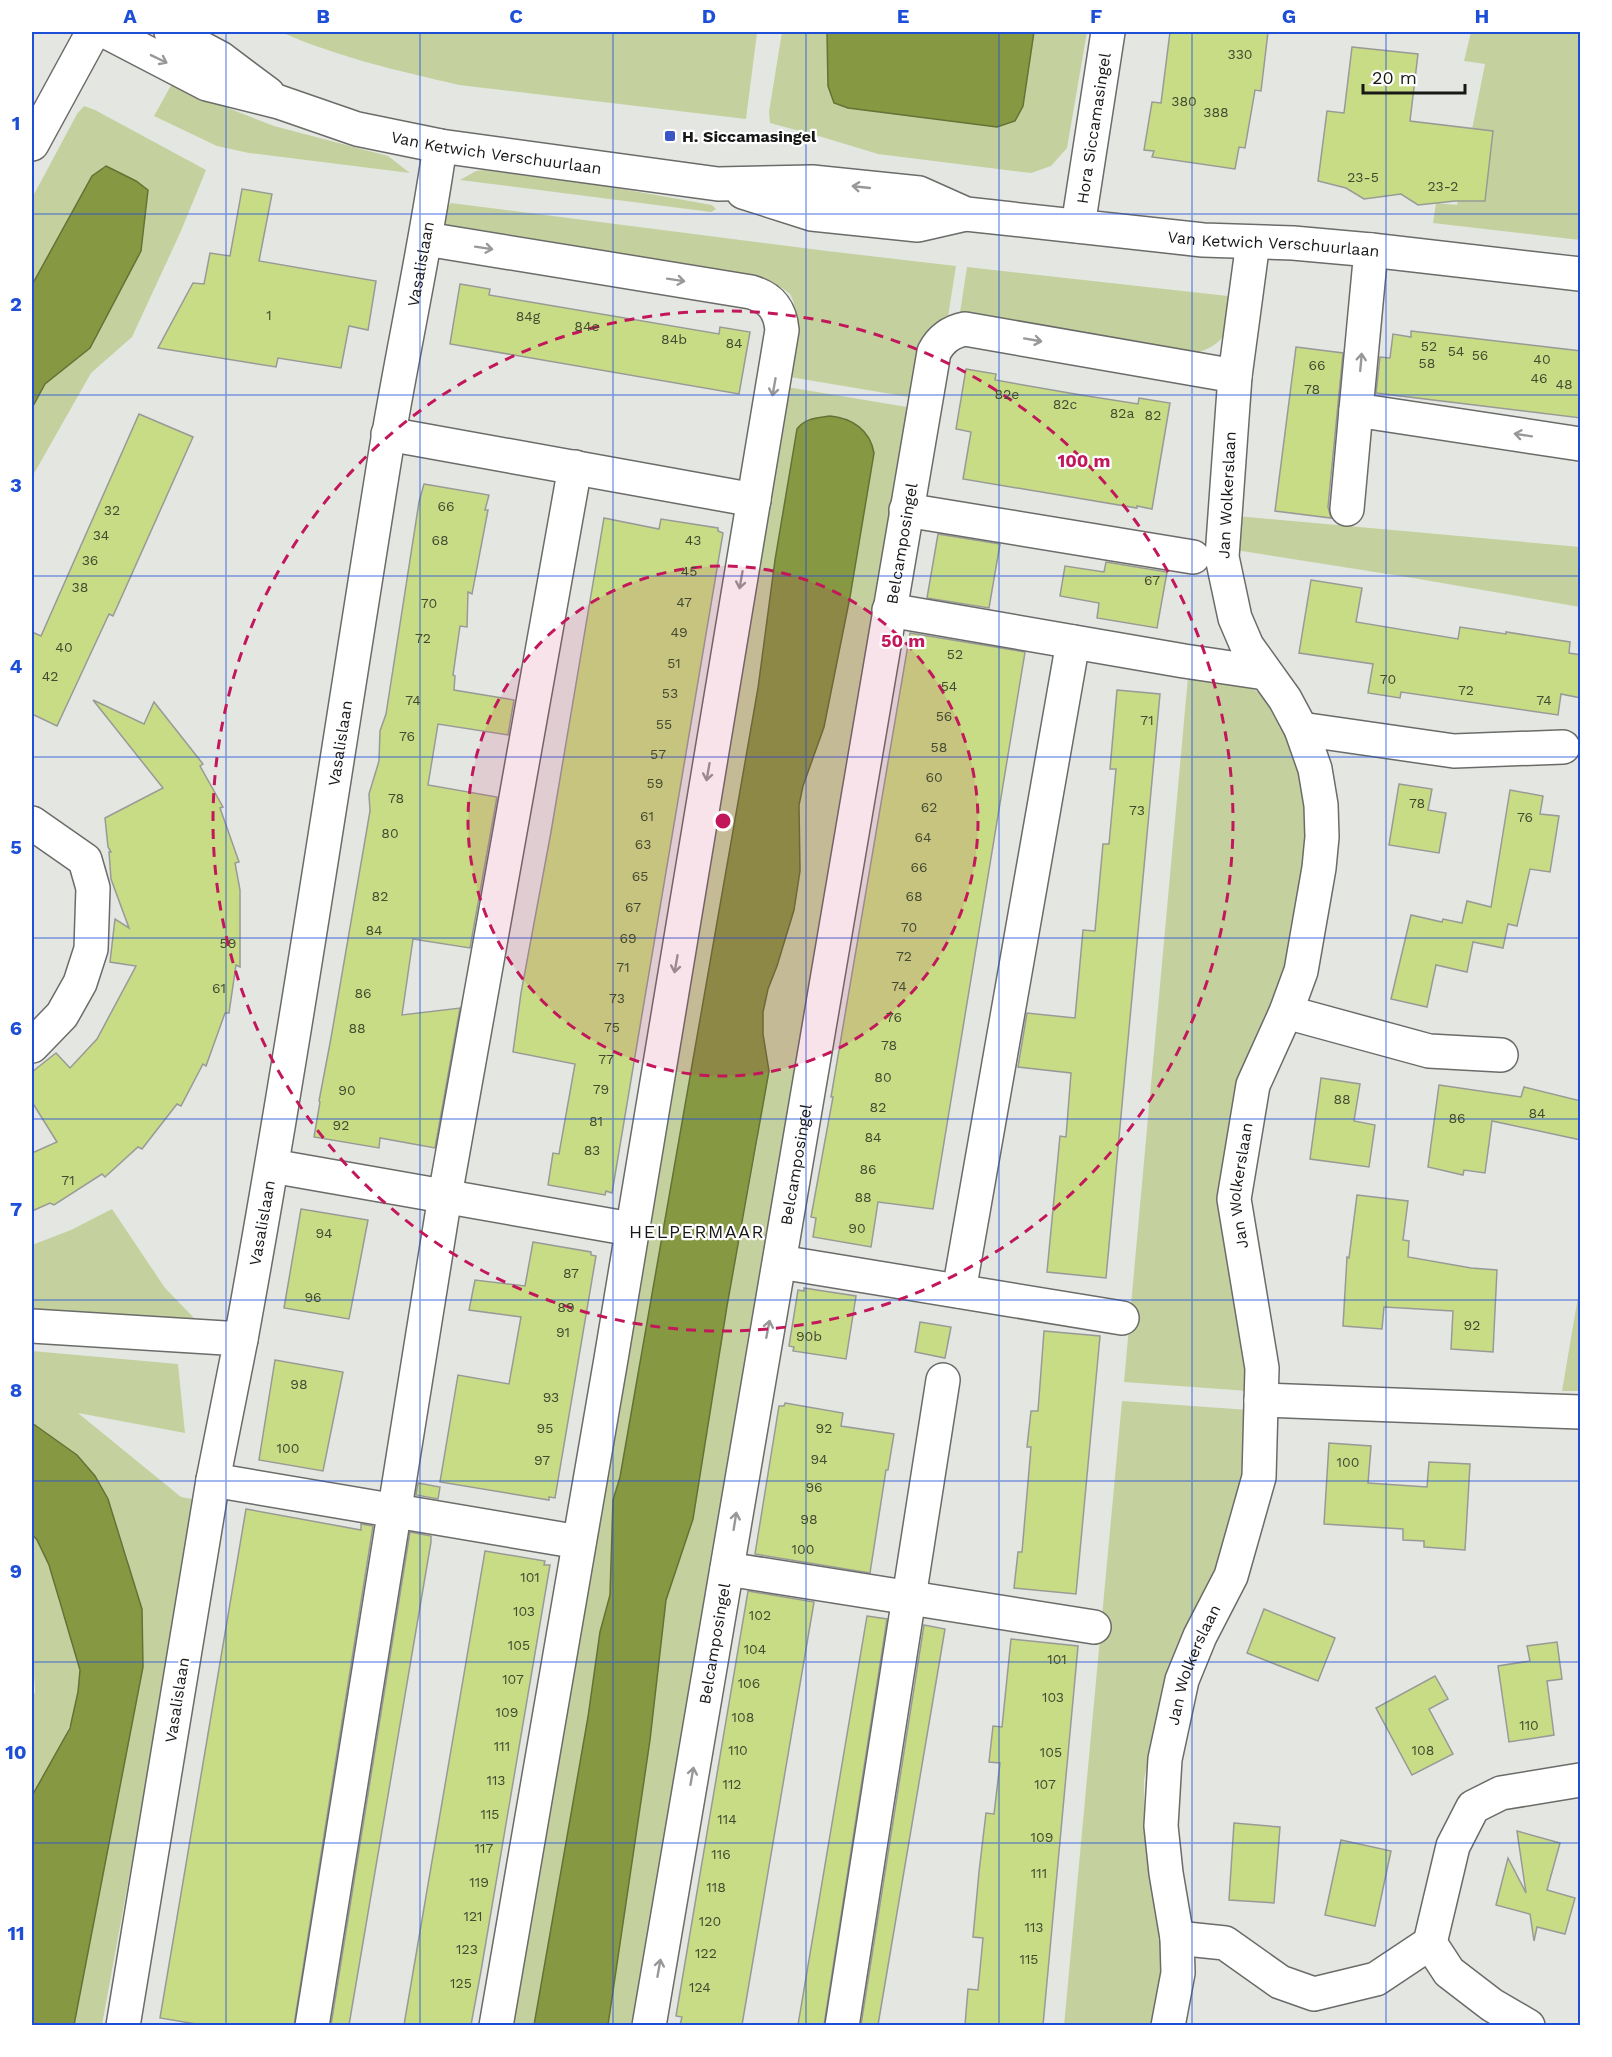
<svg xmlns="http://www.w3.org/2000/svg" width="1612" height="2057" font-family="'Work Sans',sans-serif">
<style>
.green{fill:#c4d19e}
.water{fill:#869842;stroke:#657235;stroke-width:1.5}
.building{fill:#c8dc85;stroke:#999a97;stroke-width:1.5}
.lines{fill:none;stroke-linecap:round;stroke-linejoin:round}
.minor-casing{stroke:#6b6c69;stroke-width:36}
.major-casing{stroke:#6b6c69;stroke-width:36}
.minor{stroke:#fff;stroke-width:33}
.major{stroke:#fff;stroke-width:33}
.oneway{stroke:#979897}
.grid{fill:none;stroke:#1d4ed8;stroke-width:1.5;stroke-opacity:0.55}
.ring{fill:none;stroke:#c2185b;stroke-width:3;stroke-dasharray:10 8}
.poi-dot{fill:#3c55c7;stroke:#fff;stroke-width:2}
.labels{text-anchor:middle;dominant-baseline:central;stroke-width:4.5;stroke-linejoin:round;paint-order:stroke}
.number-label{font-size:14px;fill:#444a32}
.street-label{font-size:16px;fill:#181917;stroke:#fff}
.poi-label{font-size:16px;font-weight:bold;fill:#181917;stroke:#fff;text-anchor:start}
.neighbourhood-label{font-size:18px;letter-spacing:1.5px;fill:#181917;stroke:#fff}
.centre{fill:#c2185b;stroke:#fff;stroke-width:3}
.ring-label{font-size:18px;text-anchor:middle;font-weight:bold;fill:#c2185b;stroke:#fff;stroke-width:4.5;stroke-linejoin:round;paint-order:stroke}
.neatline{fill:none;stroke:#1d4ed8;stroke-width:2}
.grid-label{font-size:20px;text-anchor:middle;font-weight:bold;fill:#1d4ed8}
</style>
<rect width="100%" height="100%" fill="#e4e6e2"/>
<g class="green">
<path d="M281,32h465l11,1 -11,86 -287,-34c-60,-14 -122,-28 -178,-53z"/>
<polygon points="782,32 827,32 828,86 835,103 848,108 997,127 1023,106 1034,32 1087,32 1067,148 1051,166 1031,173 878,154 822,137 770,123 769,112"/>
<polygon points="1471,32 1580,32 1580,240 1433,223 1436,203 1457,205 1485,64 1464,61"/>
<polygon points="174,80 223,106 274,126 388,156 410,173 249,153 217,146 154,116"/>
<polygon points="84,106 95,110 206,170 181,231 132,337 91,373 32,477 32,408 45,384 90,348 141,251 148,191 92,176 32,285 32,198 77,114"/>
<polygon points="484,170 605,186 712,205 716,209 711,212 460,180 476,171"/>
<path d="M451,203l376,48 129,15 -9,57 -32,75 -131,-22 10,-73 -4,-9 -8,-6 -336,-59c-5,-9 -3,-19 5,-26z"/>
<path d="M967,267l261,29c8,29 -4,50 -33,57l-236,-34z"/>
<path d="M781,386l132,22 -274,1617h-31l42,-285 16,-140 27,-81 34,-213 31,-167 6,-95 -2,-21 1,-11 5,-23 9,-23 17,-56 6,-39 -1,-66 4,-19 21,-59 26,-130 24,-144c-3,-19 -22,-38 -43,-37 -10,1 -22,7 -32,10l-2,3 -22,131 -17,128 -138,789 -7,23 -3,95 -10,37 -12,85 -54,308 -28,1z"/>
<polygon points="1237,516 1580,547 1580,607 1413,578 1236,550"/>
<polygon points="1188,677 1247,685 1270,700 1291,739 1300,781 1307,837 1303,891 1285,975 1248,1059 1222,1199 1225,1249 1243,1350 1248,1391 1124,1382"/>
<polygon points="112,1209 165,1288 196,1320 32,1310 32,1245 71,1230"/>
<polygon points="1580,1282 1580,1391 1562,1391 1578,1297"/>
<polygon points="32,1351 178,1364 185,1433 78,1413 181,1497 198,1500 102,2025 74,2025 143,1667 128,1560 108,1499 95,1476 77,1455 32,1423"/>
<polygon points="1122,1401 1249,1410 1244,1482 1231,1534 1160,1708 1144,1780 1144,1816 1149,1862 1161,1938 1164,1966 1154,2025 1064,2026"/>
<path d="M32,1534c16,17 21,45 27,68 6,22 16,44 20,66 8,41 -28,94 -47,128v-94l3,-11 -3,-46z"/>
</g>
<g class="water">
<polygon points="827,32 1034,32 1023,106 1015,121 997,127 848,108 834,103 828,86"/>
<polygon points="106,166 136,181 148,190 141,251 90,348 45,384 32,408 32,285 92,176"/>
<path d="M830,416c22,2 40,14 44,37l-24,144 -26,130 -21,59 -4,19 1,66 -6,39 -17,56 -9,23 -5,23v22l6,37 -42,235 -34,213 -27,81 -16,140 -42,285h-74l54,-308 12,-85 10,-37 3,-95 7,-23 138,-789 17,-128 22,-131c8,-11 20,-11 33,-13z"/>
<polygon points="32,1423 77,1455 95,1476 108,1499 142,1609 143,1667 74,2025 32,2025 32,1796 70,1728 78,1692 80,1670 49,1565 37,1540 32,1534"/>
</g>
<g class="building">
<polygon points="1170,32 1268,32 1261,91 1255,90 1245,148 1239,147 1235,169 1152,157 1154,151 1144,150 1152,102 1161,103"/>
<polygon points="1352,47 1418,54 1410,121 1493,131 1485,201 1455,201 1418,205 1401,194 1364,199 1346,188 1318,181 1327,111 1344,113"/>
<polygon points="242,189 272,194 259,261 376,281 368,330 349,326 341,368 278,358 276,367 158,348 193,283 204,284 210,253 230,256"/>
<polygon points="460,284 490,289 489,295 719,334 720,327 750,332 739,394 450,344"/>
<polygon points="1411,331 1581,351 1581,418 1376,393 1380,357 1390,358 1393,334 1411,337"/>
<polygon points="1296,347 1343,353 1328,507 1331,518 1275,511"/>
<polygon points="966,369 996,374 995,380 1081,395 1138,404 1139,398 1170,403 1152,509 1137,506 1137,508 963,479 971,432 956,429"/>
<polygon points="139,414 193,437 113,616 109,614 57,726 32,714 32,632 41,636"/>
<polygon points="424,484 489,495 485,510 488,510 472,594 468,592 467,627 460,626 453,675 455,676 454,690 514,700 508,735 438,724 428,785 497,797 470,948 413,939 402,1015 460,1008 435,1148 380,1138 379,1148 314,1137 320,1102 319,1101 331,1038 370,811 369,794 379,761 380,731 386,714 419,502"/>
<polygon points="604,518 659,529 661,519 718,528 718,531 723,533 612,1193 606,1191 605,1195 548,1185 553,1153 559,1154 575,1064 513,1052 521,993 551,832"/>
<polygon points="938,534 1000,544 989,608 927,598"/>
<polygon points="1106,562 1167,572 1157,628 1097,618 1099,603 1060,596 1065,566 1104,572"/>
<polygon points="1311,580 1362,588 1356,622 1458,639 1460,627 1506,634 1506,632 1570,642 1569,653 1581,655 1581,698 1561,694 1558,715 1401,692 1400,698 1368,693 1373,664 1299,653"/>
<polygon points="910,633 1025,652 933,1209 878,1202 871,1247 813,1237 816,1218 811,1217 833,1097 831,1097"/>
<polygon points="1117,690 1160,694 1106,1278 1047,1272 1060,1136 1066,1137 1071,1073 1018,1067 1027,1013 1075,1018 1083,930 1095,931 1103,844 1109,844 1116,769 1110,769"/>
<polygon points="93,700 144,724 154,702 203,764 200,766 223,807 220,808 239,862 235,863 240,890 240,967 236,965 229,1013 225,1013 206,1066 203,1064 181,1106 177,1104 142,1149 138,1147 105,1177 102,1174 54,1205 50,1203 32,1211 32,1153 57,1142 32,1102 32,1072 56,1053 70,1068 97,1039 136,966 110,962 115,919 129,928 111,879 109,852 111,852 108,847 105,818 163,788"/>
<polygon points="1399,784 1432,789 1428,810 1446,813 1439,853 1389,845"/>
<polygon points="1510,790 1543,796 1540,814 1559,816 1550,872 1530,869 1517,926 1508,924 1503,948 1473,942 1467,972 1436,965 1427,1007 1391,999 1411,915 1442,922 1443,919 1462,923 1467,901 1491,907"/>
<polygon points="1321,1078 1360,1084 1354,1121 1375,1125 1369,1167 1310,1159"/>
<polygon points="1439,1085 1521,1097 1524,1087 1581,1101 1581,1140 1492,1121 1485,1173 1464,1170 1463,1175 1428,1167"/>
<polygon points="1357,1195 1408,1201 1403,1240 1409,1241 1408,1257 1471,1268 1497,1270 1493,1352 1451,1349 1453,1311 1384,1307 1382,1329 1343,1326 1347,1257 1349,1258"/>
<polygon points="301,1209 368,1220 349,1319 284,1308"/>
<polygon points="533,1242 591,1252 591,1255 596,1256 555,1498 549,1497 549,1500 440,1482 458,1375 509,1384 521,1317 469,1310 475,1280 525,1286"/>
<polygon points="804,1288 856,1296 846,1359 793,1351 794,1347 789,1346 798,1290 804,1291"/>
<polygon points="920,1322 951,1327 945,1358 915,1352"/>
<polygon points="1044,1331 1100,1336 1076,1594 1014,1588 1018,1552 1022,1552 1031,1447 1027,1447 1031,1411 1038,1411"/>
<polygon points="275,1360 343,1372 323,1471 259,1460"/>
<polygon points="785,1403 843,1413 841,1426 894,1434 888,1470 886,1470 870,1573 755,1554 779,1406 784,1406"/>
<polygon points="1329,1443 1371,1446 1368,1483 1427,1487 1429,1462 1470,1464 1465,1550 1424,1547 1424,1541 1403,1540 1403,1529 1324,1524"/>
<polygon points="418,1483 440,1487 438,1499 416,1495"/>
<polygon points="246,1509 361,1530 361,1524 373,1526 294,2025 202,2025 160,2018"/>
<polygon points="410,1532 431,1536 431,1542 349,2025 331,2025"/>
<polygon points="485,1551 545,1561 544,1565 550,1565 481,1971 471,2025 404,2025"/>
<polygon points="748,1591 814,1602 742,2025 680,2025 682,2017 676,2016"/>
<polygon points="1264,1609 1335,1638 1318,1681 1247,1653"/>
<polygon points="867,1616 887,1619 824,2025 798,2025"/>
<polygon points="924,1625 945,1629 878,2025 861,2025"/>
<polygon points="1011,1639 1078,1646 1043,2025 965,2025 968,1989 978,1990 983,1938 973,1937 979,1872 986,1813 994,1814 1000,1763 989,1762 993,1726 1002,1727"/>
<polygon points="1557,1642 1562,1679 1547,1681 1554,1735 1509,1742 1498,1666 1530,1661 1527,1646"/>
<polygon points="1435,1676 1448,1699 1429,1709 1453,1754 1412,1775 1376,1708"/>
<polygon points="1234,1823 1280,1827 1274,1903 1229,1900"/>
<polygon points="1517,1831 1560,1843 1547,1890 1575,1898 1565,1934 1537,1927 1534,1941 1530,1914 1496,1905 1508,1858 1526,1893"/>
<polygon points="1341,1840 1391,1851 1375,1926 1325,1915"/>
</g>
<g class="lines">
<defs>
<g id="minor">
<polyline points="32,144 93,32"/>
<path id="s1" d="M1078,226l30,-194"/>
<path d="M426,239l325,53c20,6 29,17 31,38l-171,1029 -115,667"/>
<polyline points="1371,250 1356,410 1580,444"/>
<polyline points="388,434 754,500"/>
<polyline points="1347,509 1356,410"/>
<polyline points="906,510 1193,557"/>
<polyline points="889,610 1184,661 1265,673"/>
<polyline points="1301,729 1454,751 1563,747"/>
<polyline points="32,823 85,860 93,888 91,949 80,983 62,1015 32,1046"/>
<polyline points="1286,1012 1429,1051 1501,1055"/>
<polyline points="272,1166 631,1229"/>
<polyline points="780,1262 1122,1318"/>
<polyline points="959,1291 1073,642"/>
<polyline points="32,1326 241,1339 213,1480 123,2026"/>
<path id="s2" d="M241,1339c53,-291 96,-584 143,-876 17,-106 41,-211 56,-317"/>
<polyline points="1261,1400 1580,1412"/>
<polyline points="213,1480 579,1542"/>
<polyline points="727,1569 1094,1627"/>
<polyline points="1177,1938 1225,1943 1280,1982 1314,1994 1376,1979 1430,1943 1453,1846 1473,1807 1501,1793 1580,1780"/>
<polyline points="1430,1943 1449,1972 1492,2005 1528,2026"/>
<polyline points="312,2026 445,1196 575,467"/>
<path id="s3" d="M649,2026l285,-1674c7,-13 16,-20 31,-23l270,47"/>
<polyline points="842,2026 943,1380"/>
<path id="s4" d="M1168,2026l10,-53 -1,-35 -11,-65 -5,-47 4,-67 17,-79 18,-44 31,-60 28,-99 3,-109 -28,-169 19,-114 33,-73 15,-41 18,-103 3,-31 -1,-32 -6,-36 -14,-40 -16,-30 -38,-53 -12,-28 -13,-61 13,-181 18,-134"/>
</g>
<g id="major">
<path id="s5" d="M107,32l100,52 72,18 78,27 83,17 278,38 94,-2 107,11 47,21 237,26 90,3 78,7 209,24"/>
<polyline points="171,32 220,58 268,94"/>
<polyline points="743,192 812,214 918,225 966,214"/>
</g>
</defs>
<use href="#minor" class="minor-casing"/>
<use href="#major" class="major-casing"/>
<use href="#minor" class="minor"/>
<use href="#major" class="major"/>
</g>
<defs><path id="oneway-shaft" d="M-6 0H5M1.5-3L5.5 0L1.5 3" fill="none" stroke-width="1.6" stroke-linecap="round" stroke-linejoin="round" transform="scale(1.5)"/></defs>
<g class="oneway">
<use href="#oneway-shaft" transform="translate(159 59) rotate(26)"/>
<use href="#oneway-shaft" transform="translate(861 187) rotate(-174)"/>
<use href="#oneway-shaft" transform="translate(484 248) rotate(9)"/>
<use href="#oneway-shaft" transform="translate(676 280) rotate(9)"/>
<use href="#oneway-shaft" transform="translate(1033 340) rotate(10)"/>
<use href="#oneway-shaft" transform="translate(1361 362) rotate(-85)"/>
<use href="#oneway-shaft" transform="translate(774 387) rotate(100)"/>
<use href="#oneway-shaft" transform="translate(1523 435) rotate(-171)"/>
<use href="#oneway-shaft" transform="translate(741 580) rotate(100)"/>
<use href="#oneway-shaft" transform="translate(708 772) rotate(100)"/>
<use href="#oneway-shaft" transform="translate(676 964) rotate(100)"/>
<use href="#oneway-shaft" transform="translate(768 1329) rotate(-79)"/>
<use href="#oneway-shaft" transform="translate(735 1521) rotate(-81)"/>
<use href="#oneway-shaft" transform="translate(692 1776) rotate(-80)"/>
<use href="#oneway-shaft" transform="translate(659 1968) rotate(-80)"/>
</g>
<path class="grid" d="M226,32v1994M420,32v1994M613,32v1994M806,32v1994M999,32v1994M1192,32v1994M1386,32v1994M32,214h1548M32,395h1548M32,576h1548M32,757h1548M32,938h1548M32,1119h1548M32,1300h1548M32,1481h1548M32,1662h1548M32,1843h1548"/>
<circle cx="723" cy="821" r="255" fill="#c2185b" fill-opacity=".12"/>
<g class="ring">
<circle cx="723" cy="821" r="255"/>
<circle cx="723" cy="821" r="510"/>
</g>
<rect class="poi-dot" x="664" y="130" width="12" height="12" rx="3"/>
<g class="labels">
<g class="number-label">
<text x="1240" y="54">330</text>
<text x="1184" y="101">380</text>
<text x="1216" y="112">388</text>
<text x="1363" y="177">23-5</text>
<text x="1443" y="186">23-2</text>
<text x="269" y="315">1</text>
<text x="528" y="316">84g</text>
<text x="587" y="326">84e</text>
<text x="674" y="339">84b</text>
<text x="734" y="343">84</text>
<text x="1429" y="346">52</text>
<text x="1456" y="351">54</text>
<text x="1480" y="355">56</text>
<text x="1542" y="359">40</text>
<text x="1427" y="363">58</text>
<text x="1317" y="365">66</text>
<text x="1539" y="378">46</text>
<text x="1564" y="384">48</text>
<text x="1312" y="389">78</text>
<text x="1007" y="394">82e</text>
<text x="1065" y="404">82c</text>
<text x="1122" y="413">82a</text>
<text x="1153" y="415">82</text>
<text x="446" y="506">66</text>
<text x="112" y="510">32</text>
<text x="101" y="535">34</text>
<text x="440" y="540">68</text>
<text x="693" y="540">43</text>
<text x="90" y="560">36</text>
<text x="689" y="571">45</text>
<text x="1152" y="580">67</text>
<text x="80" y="587">38</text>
<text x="684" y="602">47</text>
<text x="429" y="603">70</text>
<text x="679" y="632">49</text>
<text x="423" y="638">72</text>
<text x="64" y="647">40</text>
<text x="955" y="654">52</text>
<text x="674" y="663">51</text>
<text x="50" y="676">42</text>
<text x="1388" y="679">70</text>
<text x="949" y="686">54</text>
<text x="1466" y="690">72</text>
<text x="670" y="693">53</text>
<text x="413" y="700">74</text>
<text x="1544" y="700">74</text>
<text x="944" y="716">56</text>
<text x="1147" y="720">71</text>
<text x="664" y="724">55</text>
<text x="407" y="736">76</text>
<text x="939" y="747">58</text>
<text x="658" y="754">57</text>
<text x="934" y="777">60</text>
<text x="655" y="783">59</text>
<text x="396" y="798">78</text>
<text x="1417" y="803">78</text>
<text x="929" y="807">62</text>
<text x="1137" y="810">73</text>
<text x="647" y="816">61</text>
<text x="1525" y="817">76</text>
<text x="390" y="833">80</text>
<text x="923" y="837">64</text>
<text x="643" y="844">63</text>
<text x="919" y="867">66</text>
<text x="640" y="876">65</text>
<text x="380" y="896">82</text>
<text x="914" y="896">68</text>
<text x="633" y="907">67</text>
<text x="909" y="927">70</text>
<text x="374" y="930">84</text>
<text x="628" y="938">69</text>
<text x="228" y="943">59</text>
<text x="904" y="956">72</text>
<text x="623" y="967">71</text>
<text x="899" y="986">74</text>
<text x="219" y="988">61</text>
<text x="363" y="993">86</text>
<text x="617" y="998">73</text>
<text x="894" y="1017">76</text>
<text x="612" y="1027">75</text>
<text x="357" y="1028">88</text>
<text x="889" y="1045">78</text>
<text x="606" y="1059">77</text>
<text x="883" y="1077">80</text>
<text x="601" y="1089">79</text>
<text x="347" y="1090">90</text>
<text x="1342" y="1099">88</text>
<text x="878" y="1107">82</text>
<text x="1537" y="1113">84</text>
<text x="1457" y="1118">86</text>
<text x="596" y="1121">81</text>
<text x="341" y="1125">92</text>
<text x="873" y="1137">84</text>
<text x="592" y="1150">83</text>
<text x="868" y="1169">86</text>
<text x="68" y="1180">71</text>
<text x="863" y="1197">88</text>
<text x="857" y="1228">90</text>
<text x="324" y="1233">94</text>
<text x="571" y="1273">87</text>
<text x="313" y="1297">96</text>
<text x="566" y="1307">89</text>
<text x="1472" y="1325">92</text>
<text x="563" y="1332">91</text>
<text x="809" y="1336">90b</text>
<text x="299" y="1384">98</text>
<text x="551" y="1397">93</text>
<text x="545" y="1428">95</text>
<text x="824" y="1428">92</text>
<text x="288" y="1448">100</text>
<text x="819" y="1459">94</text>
<text x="542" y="1460">97</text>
<text x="1348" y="1462">100</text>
<text x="814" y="1487">96</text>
<text x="809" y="1519">98</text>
<text x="803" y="1549">100</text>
<text x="530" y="1577">101</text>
<text x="524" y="1611">103</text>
<text x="760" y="1615">102</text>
<text x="519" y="1645">105</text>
<text x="755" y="1649">104</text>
<text x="1057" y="1659">101</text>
<text x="513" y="1679">107</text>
<text x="749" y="1683">106</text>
<text x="1053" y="1697">103</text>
<text x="507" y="1712">109</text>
<text x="743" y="1717">108</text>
<text x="1529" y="1725">110</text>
<text x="502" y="1746">111</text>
<text x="738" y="1750">110</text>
<text x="1423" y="1750">108</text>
<text x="1051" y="1752">105</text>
<text x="496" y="1780">113</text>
<text x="732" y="1784">112</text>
<text x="1045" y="1784">107</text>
<text x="490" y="1814">115</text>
<text x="727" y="1819">114</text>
<text x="1042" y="1837">109</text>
<text x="484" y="1848">117</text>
<text x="721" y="1854">116</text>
<text x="1039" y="1873">111</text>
<text x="479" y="1882">119</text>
<text x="716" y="1887">118</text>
<text x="473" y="1916">121</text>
<text x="710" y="1921">120</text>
<text x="1034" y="1927">113</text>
<text x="467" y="1949">123</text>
<text x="706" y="1953">122</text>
<text x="1029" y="1959">115</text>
<text x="461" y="1983">125</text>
<text x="700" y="1987">124</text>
</g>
<g class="street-label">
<text stroke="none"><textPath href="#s1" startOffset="99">Hora Siccamasingel</textPath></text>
<text stroke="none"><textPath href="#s5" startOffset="411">Van Ketwich Verschuurlaan</textPath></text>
<text stroke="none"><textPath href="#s5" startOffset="1197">Van Ketwich Verschuurlaan</textPath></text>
<text stroke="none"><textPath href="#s2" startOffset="1090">Vasalislaan</textPath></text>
<text transform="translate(1227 495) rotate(-87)">Jan Wolkerslaan</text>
<text stroke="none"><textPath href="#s3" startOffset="1504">Belcamposingel</textPath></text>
<text stroke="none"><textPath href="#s2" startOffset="604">Vasalislaan</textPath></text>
<text stroke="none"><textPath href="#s3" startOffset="874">Belcamposingel</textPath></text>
<text stroke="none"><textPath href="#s4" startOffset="862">Jan Wolkerslaan</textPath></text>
<text stroke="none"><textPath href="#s2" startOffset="118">Vasalislaan</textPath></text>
<text stroke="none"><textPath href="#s3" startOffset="388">Belcamposingel</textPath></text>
<text stroke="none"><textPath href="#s4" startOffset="368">Jan Wolkerslaan</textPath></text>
<text transform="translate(177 1700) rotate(-81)">Vasalislaan</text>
</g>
<g class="poi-label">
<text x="682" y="136">H. Siccamasingel</text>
</g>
<g class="neighbourhood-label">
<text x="697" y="1231">HELPERMAAR</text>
</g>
</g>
<circle cx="723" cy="821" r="9" class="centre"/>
<g class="ring-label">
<text x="1084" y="467">100 m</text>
<text x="903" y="647">50 m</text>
</g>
<rect width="1612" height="2057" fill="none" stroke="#ffffff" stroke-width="66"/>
<path d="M1363 84v9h102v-9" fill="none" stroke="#181917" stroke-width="3"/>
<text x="1372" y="84" font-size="18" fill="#181917" stroke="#ffffff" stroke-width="4.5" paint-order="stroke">20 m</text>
<rect x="33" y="33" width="1546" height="1991" class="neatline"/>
<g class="grid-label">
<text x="130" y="23">A</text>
<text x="323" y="23">B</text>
<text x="516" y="23">C</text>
<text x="709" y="23">D</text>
<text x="903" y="23">E</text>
<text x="1096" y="23">F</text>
<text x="1289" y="23">G</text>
<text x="1482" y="23">H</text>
<text x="16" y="130">1</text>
<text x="16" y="311">2</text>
<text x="16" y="492">3</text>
<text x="16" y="673">4</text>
<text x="16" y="854">5</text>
<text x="16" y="1035">6</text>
<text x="16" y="1216">7</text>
<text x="16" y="1397">8</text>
<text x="16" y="1578">9</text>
<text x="16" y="1759">10</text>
<text x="16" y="1940">11</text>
</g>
</svg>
